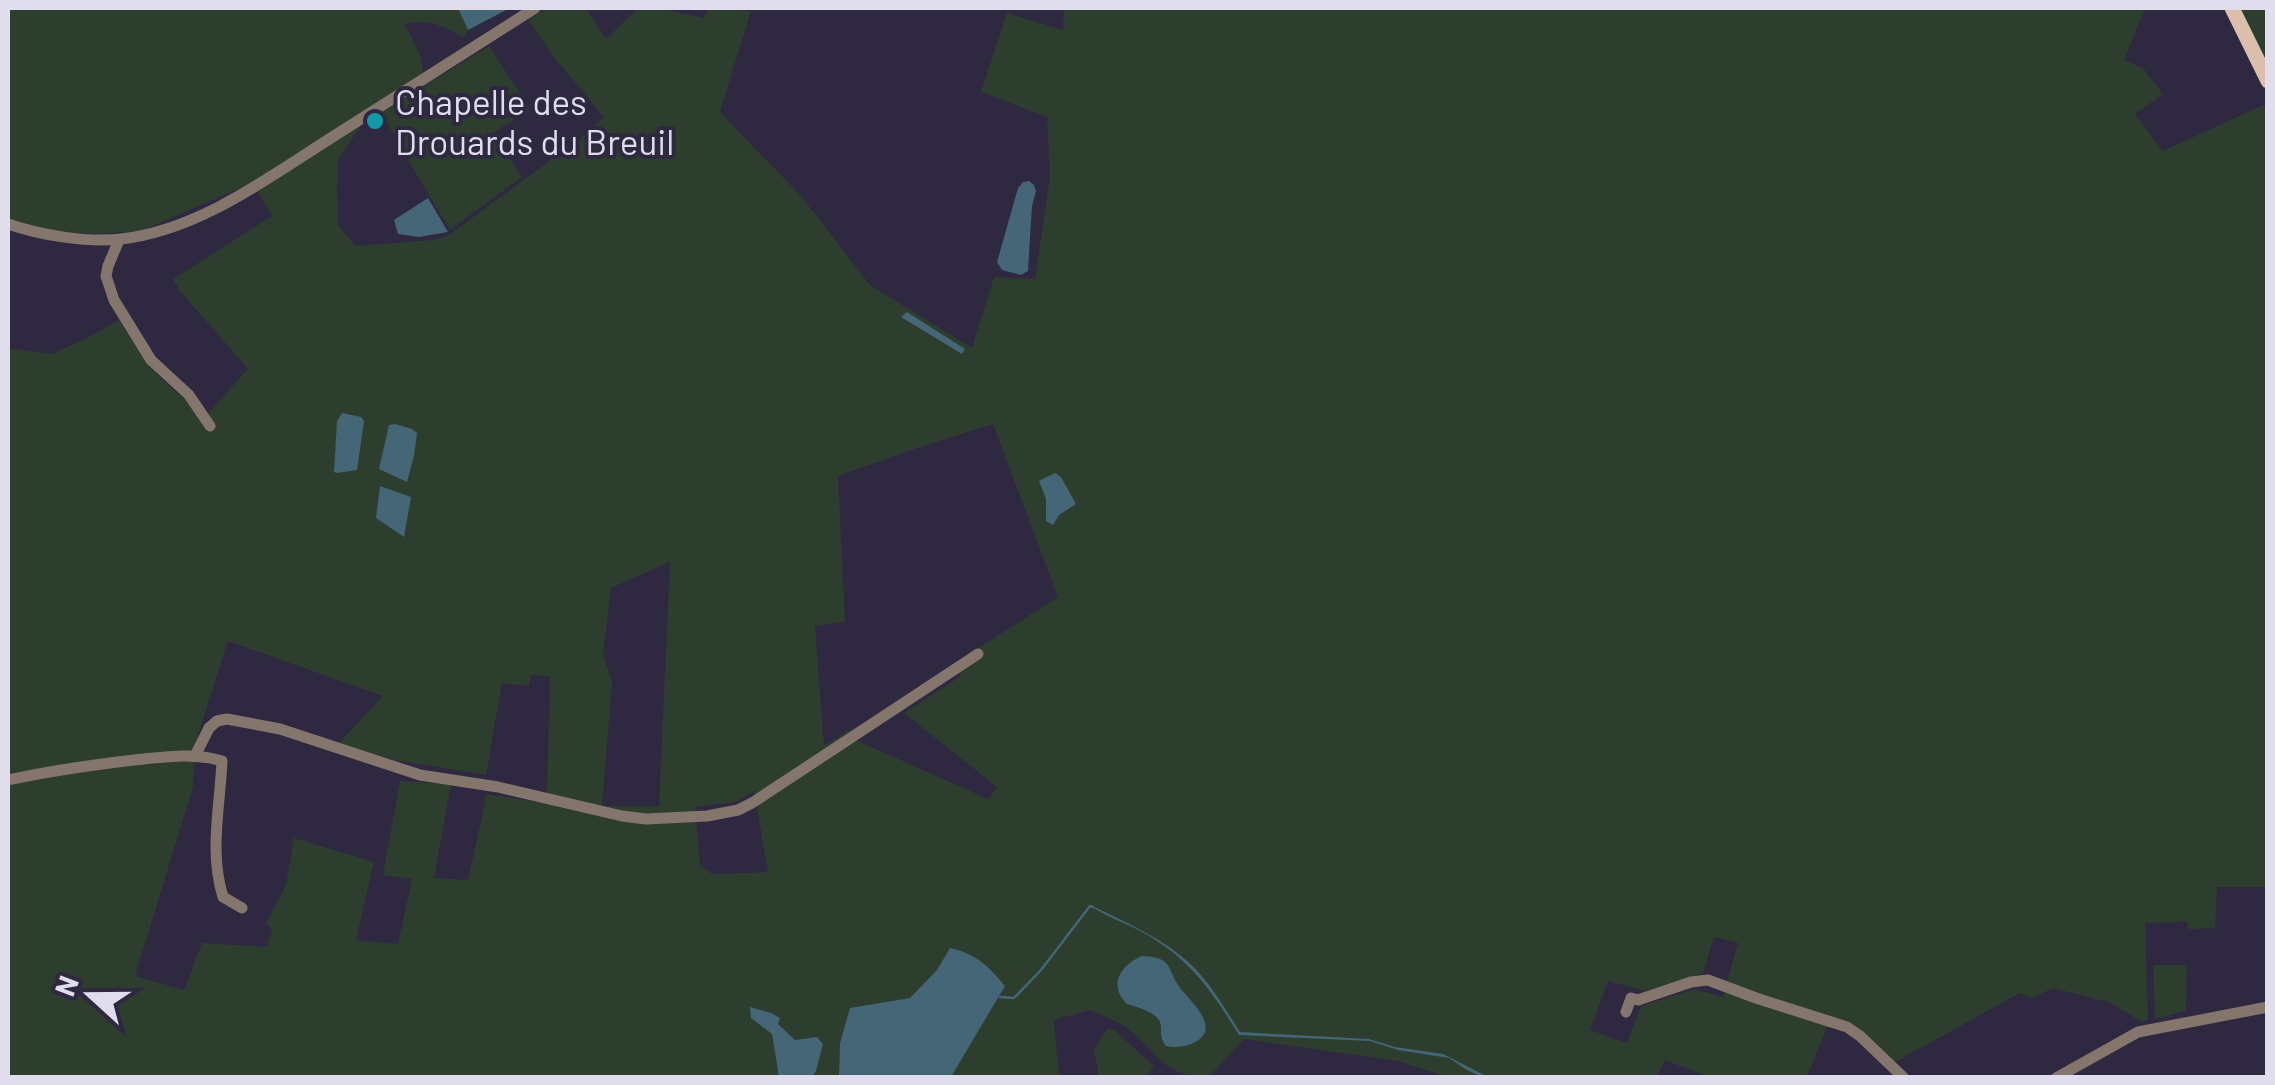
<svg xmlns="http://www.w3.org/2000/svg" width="2275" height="1085" font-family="Barlow,sans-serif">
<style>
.green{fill:#2d3e2f;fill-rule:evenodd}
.water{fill:#467}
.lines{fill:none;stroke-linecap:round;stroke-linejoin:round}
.stream{stroke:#467;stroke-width:2.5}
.minor{stroke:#84766d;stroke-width:11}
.major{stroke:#dbbfad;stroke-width:15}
.culture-dot{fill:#0f9aa8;stroke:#2e2841;stroke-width:4}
.labels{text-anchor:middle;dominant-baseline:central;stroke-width:8;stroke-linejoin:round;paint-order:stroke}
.poi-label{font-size:35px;fill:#e0dded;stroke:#2e2841;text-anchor:start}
</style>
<rect width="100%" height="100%" fill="#2e2841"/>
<g class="green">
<path d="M8,8h450l10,22 -5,8c-20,-14 -35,-18 -58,-14l15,31 3,18 -68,44 5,10 -22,33 -1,28 1,37 17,21 78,-6 16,-5 129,-95 26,-23 -50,-60 -26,-37 18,-12h40l20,31 32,-31h21l45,10 4,-10 43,3 -31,101 81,84 69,89 102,63 22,-71 41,2 15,-103 -3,-59 -66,-25 26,-79 56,17 1,-22h1031l5,2 2,-2h35l7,3 -20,49 19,8 20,26 -28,20 28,37 100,-46 4,8v774h-50l-2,41 -27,1 -1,-7 -42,1 3,97 -6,2 -31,-19 -58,-15 -21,10 -12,-5 -125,69 -64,-45 -24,60h-98l-44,-17 -8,17h-209l-50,-16 -154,-22 -35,38c-46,0 -50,-24 -82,-49 -11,-8 -25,-12 -37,-18l-36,10 4,49 3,8h-110l54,-91 -68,-16 -27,28 -60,11 -10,34 -1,34h-27l-17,-36 -17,-18 2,-4 -29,-1 21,16 7,43h-771v-729l44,6 39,-18 28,-16c25,41 45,70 89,93l40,-44 -68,-78 -7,-12 99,-63 -20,-33 -111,48 -44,3 -50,-3 -39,-12zM993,424l65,173 -104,67 7,12 -57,37 93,74 -9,12 -130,-58 -10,-10 -24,15 -9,-120 30,-4 -7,-146 79,-28zM670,562l-11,244h-57l10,-124 -9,-28 8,-66zM228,641l155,55 -44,47 55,17 92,15 16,-92 27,3 2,-11 19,1 -3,117 -3,10 -57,-9 -19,86 -34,-2 17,-94 -51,-3 -17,94 29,4 -14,65 -42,-4 18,-78 -80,-24 -8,47 -20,38 6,7 -5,17 -65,-4 -18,47 -49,-14 58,-189 1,-39zM754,791l14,81 -56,2 -12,-9 -5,-58 41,-5zM1714,937l24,6 -15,54 -28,-8 -54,17 -14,37 -37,-13 18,-49 37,10 58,-18z"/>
<polygon points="2238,8 2267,8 2267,66"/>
<polygon points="489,46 529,107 528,111 493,133 522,177 450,230 402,150 404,146 401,139 396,138 381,113"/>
<polygon points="2153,965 2187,965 2186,1011 2155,1019"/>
<polygon points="1107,1029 1114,1030 1154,1066 1148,1075 1099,1077 1094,1049"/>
</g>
<g class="water">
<polygon points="458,8 510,8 468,30"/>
<polygon points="1029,181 1034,185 1036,191 1032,206 1028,271 1021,275 1002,270 997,262 1018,188 1023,182"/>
<polygon points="428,198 448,232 419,237 398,234 394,220"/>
<polygon points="907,312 965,349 962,354 901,317"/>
<polygon points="342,413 361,417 364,421 357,470 337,473 334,472 337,421"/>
<polygon points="395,424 412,429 417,433 414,456 407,482 379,469 389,425"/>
<polygon points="1055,473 1061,477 1076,504 1059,515 1053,525 1046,521 1046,499 1039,481"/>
<polygon points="380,486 411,497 404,537 376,518"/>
<path d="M1090,905c31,15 64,29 91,51 26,20 42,50 59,76l129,7 26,8 48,7 45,23h-6l-15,-7 -18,-12 -51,-8 -28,-9 -131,-6c-27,-44 -49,-76 -95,-102 -17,-10 -41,-17 -54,-28z"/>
<path d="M950,948c27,6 38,18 55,38l-54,91h-112l1,-34 10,-35 60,-10 27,-28z"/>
<path d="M1142,956c33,1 24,14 39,33 10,13 39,37 16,52 -10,6 -21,7 -31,5 -9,-12 -2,-16 -7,-26 -5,-8 -24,-14 -32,-16 -19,-18 -7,-39 15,-48z"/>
<polygon points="750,1007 771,1013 780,1018 778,1024 795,1040 817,1037 823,1044 816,1071 812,1077 779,1077 772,1034 751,1018"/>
</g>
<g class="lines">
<polyline class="stream" points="1000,997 1014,998 1041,970 1090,906 1093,907"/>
<g class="minor">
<path d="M8,224c32,11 79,19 113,15 79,-9 148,-62 213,-103 67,-42 134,-85 201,-128"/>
<polyline points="119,240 108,266 106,276 114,300 151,360 189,395 210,426"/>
<polyline points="195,756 209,728 217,721 227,719 280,729 420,775 498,787 622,816 646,819 707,816 738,810 752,803 978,654"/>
<path d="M8,780c41,-9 84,-15 126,-20 30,-3 59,-8 88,1 -2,46 -13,91 1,136l19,11"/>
<polyline points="1626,1012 1631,998 1638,1000 1691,982 1708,980 1756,998 1847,1027 1860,1036 1904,1078"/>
<polyline points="2056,1078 2138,1032 2268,1007"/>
</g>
<polyline class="major" points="2232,8 2268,81"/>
</g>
<circle class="culture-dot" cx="375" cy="121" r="10"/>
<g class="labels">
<g class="poi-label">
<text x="395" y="101">Chapelle des<tspan x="395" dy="40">Drouards du Breuil</tspan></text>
</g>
</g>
<rect width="2275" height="1085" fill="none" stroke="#e0dded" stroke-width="20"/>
<g transform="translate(90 995) rotate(291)" stroke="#2e2841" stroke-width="8" paint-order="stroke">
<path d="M0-8L18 38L0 25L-18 38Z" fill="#e0dded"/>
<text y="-15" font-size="28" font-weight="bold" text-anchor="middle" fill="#e0dded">N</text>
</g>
</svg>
